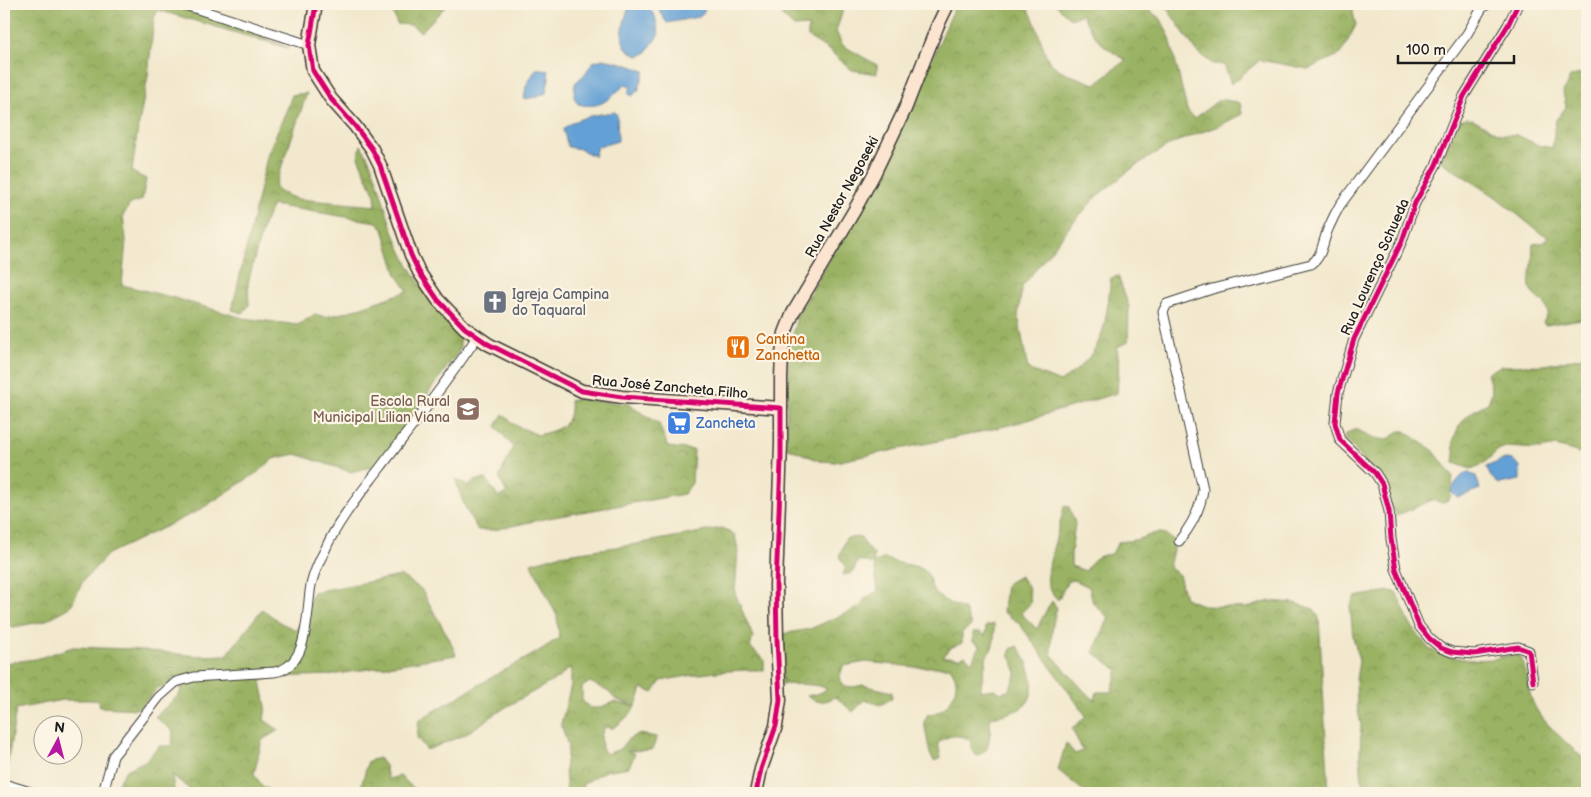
<svg xmlns="http://www.w3.org/2000/svg" width="1591" height="797" font-family="'Balsamiq Sans',sans-serif">
<style>
.forest{fill:url(#forest-crowns);stroke:#5b6740;fill-rule:evenodd}
.water{fill:#64a0d5;stroke:#405e78}
.lines{fill:none;stroke-linecap:round;stroke-linejoin:round}
.street-casing{stroke:#3c3b37;stroke-width:11}
.secondary-casing{stroke:#3c3b37;stroke-width:15}
.street{stroke:#fff;stroke-width:9}
.secondary{stroke:#fce5d0;stroke-width:12}
.cycleway-casing{stroke:#fcf5e5;stroke-width:8}
.cycleway{stroke:#d6006c;stroke-width:5}
.labels{text-anchor:middle;dominant-baseline:central;stroke-width:4.5;stroke-linejoin:round;paint-order:stroke}
.street-label{font-size:14px;fill:#1c1c1c;stroke:#fcf5e5}
.worship-label{font-size:14px;fill:#5b616d;stroke:#fcf5e5;text-anchor:start}
.food-label{font-size:14px;fill:#c56008;stroke:#fcf5e5;text-anchor:start}
.education-label{font-size:14px;fill:#785e54;stroke:#fcf5e5;text-anchor:end}
.shop-label{font-size:14px;fill:#366cbe;stroke:#fcf5e5;text-anchor:start}
</style>
<defs>
<pattern id="forest-crowns" width="20" height="18" patternUnits="userSpaceOnUse" patternTransform="scale(1.25)"><rect width="20" height="18" fill="#9ab263"/><path d="M2 6a3 3 0 1 1 6 0M12 15a3 3 0 1 1 6 0" fill="none" stroke="#849855"/></pattern>
</defs>
<rect width="100%" height="100%" fill="#fcf5e5"/>
<filter id="ink" filterUnits="userSpaceOnUse"><feTurbulence type="fractalNoise" baseFrequency=".02" numOctaves="2"/><feDisplacementMap in="SourceGraphic" scale="10" xChannelSelector="R" yChannelSelector="G"/><feConvolveMatrix kernelMatrix="1 2 1 2 8 2 1 2 1" color-interpolation-filters="sRGB"/></filter>
<filter id="wash" filterUnits="userSpaceOnUse"><feTurbulence type="fractalNoise" baseFrequency=".0096" numOctaves="4" result="noise"/><feDisplacementMap in="SourceGraphic" scale="20" xChannelSelector="R" yChannelSelector="G"/><feGaussianBlur stdDeviation="1.12" result="paint"/><feColorMatrix in="noise" values="0 0 0 0 0 0 0 0 0 0 0 0 0 0 0 0 0 1.4 0 .05"/><feComposite in="paint" operator="in"/></filter>
<g filter="url(#wash)">
<rect width="100%" height="100%" fill="#f2e8cd"/>
<g class="forest">
<path d="M4,4h164l76,24 44,20 -130,-38 -4,8 -6,58 -11,58 -5,38 14,7 -4,21 -12,4 -7,12 3,24 -4,45 45,11 76,22 55,7 17,-11 10,3 22,-5 61,-21 -11,-16 -14,-46 -6,-7 -105,-17 -9,21 -15,57 1,22 -6,8 -11,-3 36,-157 19,-44 5,-14 15,-2 -32,93 4,6 18,7 79,7 -1,-11 -17,-38 3,-12c19,29 22,65 36,96 15,36 39,66 63,96v12l-84,117 -25,6 -55,-18 -23,5 -12,11 -63,41 -90,43 -25,27 -12,25 -26,15 -41,8z"/>
<polygon points="390,4 448,4 421,32 411,25 397,24"/>
<polygon points="783,4 845,4 836,31 842,45 877,65 877,74 852,70 826,48 808,37 808,26 794,27 782,16"/>
<path d="M956,4h68c14,13 18,52 28,60 12,10 29,15 43,20l31,-24c-24,-14 -31,-20 -44,-46l-11,5 -16,-15h85l21,15 9,19 17,72 7,9 26,-20 20,4 2,11 -21,11 -48,18 -38,23 -38,30 -26,29 -49,62 -4,29 10,53 32,13c45,-29 45,-54 51,-104l7,-2 11,31 -1,35 -11,5 2,17 -2,29 -96,29 -53,13 -133,27 -15,-1 -34,-14 2,-92 9,-39 95,-165z"/>
<polygon points="1164,4 1351,4 1356,25 1341,54 1308,69 1260,60 1231,84 1224,65 1213,64 1197,52"/>
<path d="M1582,73l5,7v238l-41,7 -3,-2 5,-10c-4,-15 -5,-9 -14,-18 -8,-10 -3,-21 -2,-31 1,-7 0,-13 1,-20l12,-2 3,-6 -9,-4 -43,-35 -56,-36 20,-41 7,-2 6,1 26,15 18,1 21,10 14,3 4,-28 10,-13 -3,-15 7,-15z"/>
<path d="M1587,356v99l-31,-9 -15,3 -36,-2 -7,3 -15,14 -12,5 -17,-6c2,-8 -2,-17 0,-24 5,-19 18,-29 34,-36l4,-11 -5,-19 14,-7 44,-1z"/>
<path d="M580,399l48,5 31,20 9,23 26,3 -2,33 -8,11 -136,24 -54,12h-16c-11,-17 -18,-32 -22,-51l13,8 4,-6 13,-2 12,18 9,-4 -8,-15 14,-31 -17,-21 7,-12 12,11 23,10c23,-6 34,-9 32,-35z"/>
<path d="M1354,429c19,6 29,19 45,2h6l29,20 19,26 -3,21 -7,5 -11,-3 -36,16c-11,-26 -31,-57 -51,-77l1,-5z"/>
<path d="M1064,506l5,1 6,16 -4,30v13l15,5c6,-12 12,-16 26,-17l6,-12c8,-1 17,-1 24,-4 17,-6 17,-9 33,3l-6,26 10,8 6,23 20,8 41,2 24,-7 24,2 20,6 5,9 10,175h-243l-28,-23 8,-27 9,11 8,-3 -11,-22 14,-13 -67,-93 -16,-11 3,-28 14,-8 8,10 3,17 -10,10 16,16 5,-11 10,-17 5,7c-5,15 -6,30 -6,46l34,38 10,8 2,-8h14l7,-22 -25,-18 16,-34 -16,-15 -4,-16 -15,-7 -6,1 -10,19c-4,-5 -9,-9 -10,-16 -3,-16 13,-59 16,-78z"/>
<path d="M722,528l13,8 3,13 -3,44 18,44 -3,10 14,13v10c-34,-1 -69,4 -103,11l-8,12 -11,-5c-6,21 -11,28 -29,40l-8,-1 -4,8 1,14 5,5 13,-5 7,-9 11,-6 19,3 -5,13 -25,1 8,3 -6,13 -24,4 -22,13 -1,9h-15l-2,-23 3,-24 -7,-22 10,-39v-18l-13,11 -52,29 -42,28 -37,15 -10,-12 2,-18 75,-44 40,-22 25,-16 -2,-22 -26,-53 28,-8 78,-11zM590,682l19,10 6,7 20,7 -22,-4 -12,6h-11l-8,-8v-13z"/>
<polygon points="861,537 864,544 874,554 873,564 859,560 852,573 843,575 846,566 839,557 846,538"/>
<path d="M885,558c11,6 30,6 39,12 6,5 5,11 8,18 6,12 22,17 33,22l6,16 -9,6v11l-12,5 -8,9h11l7,1 5,-3 7,7 5,-12 4,-4 -8,-4v-9l7,-1 5,4 1,-10 8,-2c0,11 2,23 -7,31l-7,36 14,-2 7,4 7,-2c10,-17 11,-18 1,-36l2,-6 6,-3c12,14 24,47 6,61 -9,6 -24,8 -34,11l2,12 -4,19 -10,7 -6,-7v-9c-12,-6 -22,-6 -33,3l3,15 -7,3 -4,-7 -6,-32 4,-8c16,0 29,-17 28,-33 0,-5 -4,-10 -6,-14h-35l-49,-5 -23,4 -3,10 2,10 12,1 9,-2 29,7v6l-11,7 -17,-5 -11,12 -17,-15c-11,5 -19,7 -29,-1l13,-3 7,-4c-9,-6 -32,-4 -45,-5v-50l28,-5 50,-22 5,-9 13,-7 -4,-28z"/>
<polygon points="401,576 421,589 450,640 456,655 331,675 273,677 261,681 266,706 264,720 279,730 262,740 254,774 262,786 275,793 192,793 186,786 172,775 174,789 169,793 111,793 126,770 145,761 159,746 172,746 173,731 155,717 180,694 181,685 174,677 166,687 159,687 138,709 100,707 98,700 62,700 16,709 7,768 4,768 4,663 36,659 73,647 129,649 199,656 227,655 262,609 281,623 296,630 306,613 313,592"/>
<path d="M1389,591l7,1 14,32 19,25 17,7 24,4 23,-1 16,-4 11,1c9,15 6,33 14,49 9,19 38,42 53,57v31h-226l1,-11 -2,-26 1,-31 -4,-19 -1,-26 3,-19 -6,-25 -3,-30 5,-9z"/>
<polygon points="379,758 385,766 388,779 400,776 419,793 362,793 362,783 368,761"/>
</g>
<g class="water">
<path d="M631,4h15l9,12 4,18 -13,19 -8,3c-17,-8 -17,-16 -14,-33 2,-7 3,-13 7,-19z"/>
<polygon points="657,4 703,4 705,11 698,17 667,23 660,12"/>
<path d="M603,59l19,4 23,8 -7,20 -6,5 -4,-3 3,-6 -5,-3c-17,14 -24,26 -48,20l-4,-7 1,-14 9,-8 9,-13z"/>
<polygon points="536,69 542,69 548,71 549,79 546,93 537,97 524,99 526,86"/>
<path d="M615,112l2,3 1,26 -21,6 -3,9 -14,-7 -12,-2 -5,-18c13,-12 35,-15 52,-17z"/>
<polygon points="1505,459 1513,460 1520,466 1520,480 1499,484 1491,477 1486,467"/>
<path d="M1467,472l9,4 4,13 -23,9 -6,-6c3,-9 9,-15 16,-20z"/>
</g>
</g>
<g filter="url(#ink)">
<g class="lines">
<defs>
<g id="street">
<polyline points="182,4 309,45"/>
<polyline points="1518,4 1508,25 1464,96 1436,165 1415,203 1402,241 1354,339 1338,393 1335,423 1340,440 1375,473 1382,484 1389,511 1391,539 1396,569 1419,626 1430,639 1441,648 1452,652 1474,654 1518,647 1529,651 1533,682"/>
<path d="M1179,541c13,-16 22,-32 24,-52l-40,-177 4,-8 45,-15 99,-25c12,-7 12,-25 18,-37 3,-7 7,-15 11,-22l127,-171 15,-26 6,-4"/>
<polyline points="4,784 34,793"/>
<path d="M103,793l10,-37 46,-59 17,-15 18,-5 80,-5c36,-5 32,-60 37,-87 3,-13 8,-24 14,-35 13,-30 36,-57 55,-82 33,-43 67,-86 97,-131"/>
</g>
<g id="secondary">
<polyline points="316,4 309,45 313,71 331,99 355,126 372,149 380,165 411,255 419,272 438,300 465,328 488,344 582,391 622,397 781,408"/>
<polyline points="756,793 761,769 776,726 780,700 777,640 776,585 781,444 781,378 782,354 785,333 793,313 854,211 874,174 905,109 937,27 948,4"/>
</g>
</defs>
<use href="#street" class="street-casing"/>
<use href="#secondary" class="secondary-casing"/>
<use href="#street" class="street"/>
<use href="#secondary" class="secondary"/>
<defs>
<g id="cycleway">
<polyline points="316,4 309,45 313,71 331,99 355,126 372,149 380,165 411,255 419,272 438,300 465,328 488,344 582,391 622,397 781,408 781,462 776,585 777,640 780,700 776,726 761,769 756,793"/>
<polyline points="1518,4 1508,25 1464,96 1436,165 1415,203 1402,241 1354,339 1338,393 1335,423 1340,440 1375,473 1382,484 1389,511 1391,539 1396,569 1419,626 1430,639 1441,648 1452,652 1474,654 1518,647 1529,651 1533,682"/>
</g>
</defs>
<use href="#cycleway" class="cycleway-casing"/>
<use href="#cycleway" class="cycleway"/>
</g>
</g>
<defs>
<symbol id="church-square" viewBox="-11 -11 22 22"><rect x="-9" y="-9" width="18" height="18" rx="4" fill="#6b7280" stroke="#fcf5e5"/><path d="M-1.2-6h2.4v3.5h3.3v2.4h-3.3V6h-2.4V-.1h-3.3v-2.4h3.3Z" fill="#fff"/></symbol>
<symbol id="restaurant-square" viewBox="-11 -11 22 22"><rect x="-9" y="-9" width="18" height="18" rx="4" fill="#e8710a" stroke="#fcf5e5"/><path d="M-5-6h1v4h1v-4h1v4h1v-4h1v5L-1.5 .5V6h-2V.5L-5-1ZM5-6V6H3V1.5H1.5Q1.5-4 5-6Z" fill="#fff"/></symbol>
<symbol id="school-square" viewBox="-11 -11 22 22"><rect x="-9" y="-9" width="18" height="18" rx="4" fill="#8d6e63" stroke="#fcf5e5"/><path d="M0-5L7-2L0 1L-7-2ZM-4 1L0 2.5L4 1V4Q0 6-4 4Z" fill="#fff"/></symbol>
<symbol id="supermarket-square" viewBox="-11 -11 22 22"><rect x="-9" y="-9" width="18" height="18" rx="4" fill="#3f7fe0" stroke="#fcf5e5"/><path d="M-6-5.5h2.5l.6 2H6L4.5 2H-2.5L-4.4-4H-6ZM-1.5 3.2a1.3 1.3 0 1 0 .1 0ZM3 3.2a1.3 1.3 0 1 0 .1 0Z" fill="#fff"/></symbol>
</defs>
<g fill-rule="evenodd">
<use href="#church-square" x="481" y="288" width="28" height="28"/>
<use href="#restaurant-square" x="724" y="333" width="28" height="28"/>
<use href="#school-square" x="454" y="395" width="28" height="28"/>
<use href="#supermarket-square" x="665" y="409" width="28" height="28"/>
</g>
<g class="labels">
<g class="street-label">
<text transform="translate(842 197) rotate(-61)">Rua Nestor Negoseki</text>
<text transform="translate(1375 267) rotate(-66)">Rua Lourenço Schueda</text>
<text transform="translate(670 387) rotate(5)">Rua José Zancheta Filho</text>
</g>
<g class="worship-label">
<text x="512" y="294">Igreja Campina<tspan x="512" dy="16">do Taquaral</tspan></text>
</g>
<g class="food-label">
<text x="756" y="339">Cantina<tspan x="756" dy="16">Zanchetta</tspan></text>
</g>
<g class="education-label">
<text x="450" y="401">Escola Rural<tspan x="450" dy="16">Municipal Lilian Viana</tspan></text>
</g>
<g class="shop-label">
<text x="696" y="423">Zancheta</text>
</g>
</g>
<rect width="1591" height="797" fill="none" stroke="#fcf5e5" stroke-width="20"/>
<g transform="translate(58 740) rotate(7)"><circle r="24" fill="#fcf5e5" stroke="#a29e95"/>
<path d="M0-4L9 19L0 12L-9 19Z" fill="#b5179e"/>
<text y="-8" font-size="14" font-weight="bold" text-anchor="middle" fill="#1c1c1c">N</text>
</g>
<path d="M1398 55v8h116v-8" fill="none" stroke="#1c1c1c" stroke-width="2.5"/>
<text x="1406" y="55" font-size="15" fill="#1c1c1c" stroke="#fcf5e5" stroke-width="4" paint-order="stroke">100 m</text>
</svg>
